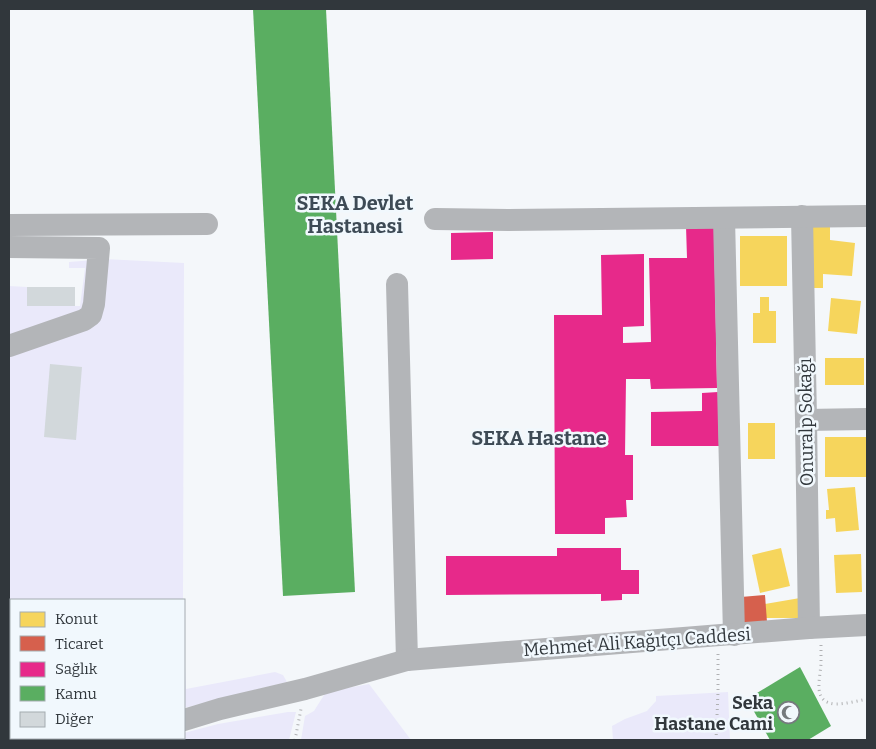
<svg xmlns="http://www.w3.org/2000/svg" width="876" height="749" font-family="Bitter,serif">
<style>
.green{fill:#eae9fa}
.homes{fill:#f6d55c}
.shops{fill:#d6604d}
.health{fill:#e7298a}
.public{fill:#5aae61}
.building{fill:#d2d8db}
.lines{fill:none;stroke-linecap:round;stroke-linejoin:round}
.path{stroke:#b0b1b3;stroke-width:3;stroke-dasharray:1 4;stroke-linecap:butt}
.minor{stroke:#b3b5b8;stroke-width:22}
.labels{text-anchor:middle;dominant-baseline:central;stroke-width:5;stroke-linejoin:round;paint-order:stroke}
.street-label{font-size:18px;fill:#31373c;stroke:#f1f8fd}
.poi-label{font-size:18px;font-weight:bold;fill:#31373c;stroke:#f1f8fd;text-anchor:end}
.quarter-label{font-size:20px;font-weight:bold;fill:#3d4a55;stroke:#f1f8fd}
</style>
<rect width="100%" height="100%" fill="#f4f7fa"/>
<g class="green">
<polygon points="104,259 184,263 183,600 11,600 11,738 85,738 77,740 9,740 9,352 92,326"/>
<polygon points="94,260 87,310 9,343 9,286 27,287 27,306 80,306 85,268 69,268 69,262"/>
<polygon points="184,646 186,689 275,672 283,675 287,682 184,708"/>
<polygon points="369,684 411,740 301,740 305,716 314,711 326,692"/>
<polygon points="728,692 730,740 613,740 612,726 625,719 647,711 656,701 656,696"/>
<polygon points="288,712 296,712 289,740 184,740 182,738 184,738 184,733 218,724"/>
</g>
<g class="homes">
<polygon points="811,227 830,227 830,240 855,243 852,276 823,274 823,288 812,288"/>
<rect x="740" y="236" width="47" height="50"/>
<polygon points="760,297 769,297 769,311 776,311 776,343 753,343 753,313 760,313"/>
<polygon points="831,298 861,301 857,334 828,331"/>
<rect x="825" y="358" width="39" height="27"/>
<rect x="748" y="423" width="27" height="36"/>
<rect x="825" y="437" width="42" height="40"/>
<polygon points="855,487 859,530 836,532 835,518 826,519 826,510 829,510 827,489"/>
<polygon points="781,548 790,586 760,593 752,555"/>
<polygon points="861,554 862,592 836,593 834,555"/>
<polygon points="800,598 800,618 766,618 765,604"/>
</g>
<polygon class="shops" points="765,595 767,622 743,623 741,597"/>
<g class="health">
<polygon points="686,226 714,226 717,388 651,389 650,379 626,379 625,455 633,455 633,500 626,500 627,517 605,518 605,534 555,534 554,315 602,315 601,255 644,254 644,326 623,327 623,343 651,342 649,258 687,258"/>
<polygon points="493,232 493,259 451,260 451,233"/>
<polygon points="718,392 719,446 651,446 651,412 702,411 702,393"/>
<polygon points="557,548 621,548 621,570 639,570 639,594 622,594 622,600 601,601 601,594 446,595 446,556 557,556"/>
</g>
<g class="public">
<polygon points="253,9 326,9 355,592 283,596"/>
<polygon points="800,667 831,726 808,740 770,740 747,699"/>
</g>
<g class="building">
<rect x="27" y="287" width="48" height="19"/>
<polygon points="50,364 82,367 76,440 44,437"/>
</g>
<g class="lines">
<g class="path">
<path d="M821,645c0,6 0,13 0,19 -1,16 -9,39 15,40 10,0 21,-3 31,-5"/>
<polyline points="295,740 301,709"/>
<polyline points="716,740 718,692 718,654"/>
</g>
<g class="minor">
<polyline points="802,216 806,420 809,628"/>
<polyline points="724,218 734,635"/>
<polyline points="435,219 508,220 867,216"/>
<polyline points="9,225 207,224"/>
<polyline points="9,247 99,248 94,304 91,315 84,320 9,346"/>
<polyline points="397,284 407,660"/>
<polyline points="806,420 867,419"/>
<polyline points="184,720 220,709 305,689 407,660 809,628 867,625"/>
<polyline points="116,740 124,738"/>
</g>
</g>
<defs>
<symbol id="mosque-ring" viewBox="-11 -11 22 22"><circle r="9.5" fill="#f1f8fd" stroke="#757a7e" stroke-width="1.5"/><path d="M3.5-4.9A6 6 0 1 0 3.5 4.9A5 5 0 1 1 3.5-4.9Z" fill="#757a7e"/></symbol>
</defs>
<g fill-rule="evenodd">
<use href="#mosque-ring" x="776" y="700" width="25" height="25"/>
</g>
<g class="labels">
<g class="street-label">
<text transform="translate(806 422) rotate(-91)">Onuralp Sokağı</text>
<text transform="translate(637 642) rotate(-4)">Mehmet Ali Kağıtçı Caddesi</text>
</g>
<g class="poi-label">
<text x="773" y="703">Seka<tspan x="773" dy="21">Hastane Cami</tspan></text>
</g>
<g class="quarter-label">
<text x="355" y="203">SEKA Devlet<tspan x="355" dy="23">Hastanesi</tspan></text>
<text x="539" y="438">SEKA Hastane</text>
</g>
</g>
<rect width="876" height="749" fill="none" stroke="#31373c" stroke-width="20"/>
<rect x="10" y="599" width="175" height="140" fill="#f1f8fd" stroke="#a4abb0"/>
<rect x="20" y="612" width="25" height="15" fill="#f6d55c" stroke="#a4abb0"/>
<text x="55" y="624" font-size="15" fill="#31373c">Konut</text>
<rect x="20" y="636" width="25" height="15" fill="#d6604d" stroke="#a4abb0"/>
<text x="55" y="649" font-size="15" fill="#31373c">Ticaret</text>
<rect x="20" y="662" width="25" height="15" fill="#e7298a" stroke="#a4abb0"/>
<text x="55" y="674" font-size="15" fill="#31373c">Sağlık</text>
<rect x="20" y="686" width="25" height="15" fill="#5aae61" stroke="#a4abb0"/>
<text x="55" y="699" font-size="15" fill="#31373c">Kamu</text>
<rect x="20" y="712" width="25" height="15" fill="#d2d8db" stroke="#a4abb0"/>
<text x="55" y="724" font-size="15" fill="#31373c">Diğer</text>
</svg>
